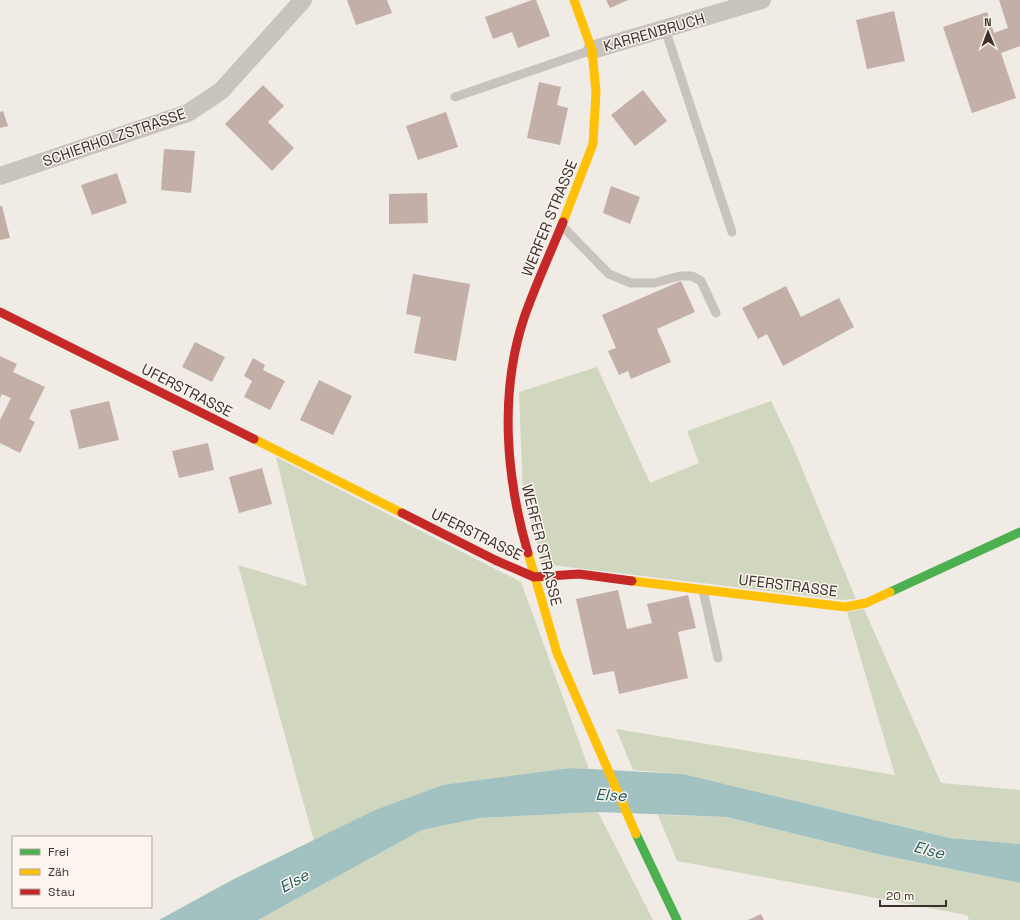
<svg xmlns="http://www.w3.org/2000/svg" width="1020" height="920" font-family="'Space Grotesk',sans-serif">
<style>
.green{fill:#d1d6bf}
.water{fill:#a1c2c1}
.building{fill:#c3afa7}
.lines{fill:none;stroke-linecap:round;stroke-linejoin:round}
.lane{stroke:#c9c3be;stroke-width:9}
.street{stroke:#c9c3be;stroke-width:18}
.fast{stroke:#4caf50;stroke-width:9}
.slow{stroke:#ffc107;stroke-width:9}
.jam{stroke:#c62828;stroke-width:9}
.labels{text-anchor:middle;dominant-baseline:central;stroke-width:3;stroke-linejoin:round;paint-order:stroke}
.street-label{font-size:15px;fill:#3b302b;stroke:#fbf5ee}
.water-label{font-size:16px;font-style:italic;fill:#1f5a5e;stroke:#fbf5ee}
</style>
<rect width="100%" height="100%" fill="#f0ebe5"/>
<g class="green">
<polygon points="597,367 650,483 699,463 687,431 771,401 793,447 856,599 842,600 543,564 523,492 519,392"/>
<polygon points="276,457 521,582 589,769 571,768 439,787 375,810 314,841 238,565 307,586"/>
<polygon points="864,609 941,783 1020,790 1020,844 950,838 683,774 633,770 616,729 895,775 847,612"/>
<polygon points="598,812 653,920 258,920 422,830 480,818"/>
<polygon points="658,815 727,817 877,854 1020,883 1020,920 969,920 967,915 677,861"/>
</g>
<polygon class="water" points="571,768 683,774 950,838 1020,844 1020,883 877,854 727,817 598,812 480,818 422,830 258,920 159,920 232,880 375,810 443,785"/>
<g class="building">
<polygon points="347,0 387,0 392,13 356,25"/>
<polygon points="532,0 536,0 550,36 518,48 512,32 493,39 485,17"/>
<polygon points="606,0 628,0 610,8"/>
<polygon points="999,0 1020,0 1020,46 1001,53 1016,98 972,113 943,27 987,12 994,33 1008,28"/>
<polygon points="894,11 905,61 867,69 856,20"/>
<polygon points="539,82 561,87 557,105 568,108 560,145 527,138"/>
<polygon points="263,85 284,106 268,122 294,148 272,171 225,124"/>
<polygon points="643,90 667,121 635,146 611,115"/>
<polygon points="3,111 8,126 0,128 0,112"/>
<polygon points="446,112 458,147 418,160 406,126"/>
<polygon points="164,149 195,151 191,193 161,190"/>
<polygon points="117,173 127,203 92,215 81,185"/>
<polygon points="611,186 640,197 630,224 603,213"/>
<polygon points="427,193 428,223 389,224 389,194"/>
<polygon points="0,206 2,206 10,238 0,240"/>
<polygon points="413,274 470,284 456,361 414,353 421,317 406,314"/>
<polygon points="681,281 695,312 657,329 671,362 631,379 628,371 619,375 608,351 616,348 602,315"/>
<polygon points="786,286 801,317 839,298 854,327 783,366 767,334 758,339 742,308"/>
<polygon points="195,342 225,357 212,382 182,367"/>
<polygon points="0,356 17,364 13,372 45,387 29,419 35,422 20,453 0,443 0,420 11,398 2,394 0,398"/>
<polygon points="253,358 265,365 263,370 285,381 270,410 244,397 252,381 244,376"/>
<polygon points="319,380 352,396 333,435 300,420"/>
<polygon points="109,401 119,440 79,449 70,410"/>
<polygon points="208,443 214,470 179,478 172,451"/>
<polygon points="262,468 272,504 239,513 229,477"/>
<polygon points="618,590 627,629 652,623 647,604 688,595 696,628 678,632 688,678 619,694 614,671 593,675 576,599"/>
<polygon points="761,914 764,920 748,920"/>
</g>
<g class="lines">
<g class="lane">
<polyline points="665,29 732,232"/>
<polyline points="455,97 592,50"/>
<polyline points="562,226 609,274 631,283 654,283 680,276 692,276 701,281 716,313"/>
<polyline points="703,590 718,658"/>
</g>
<g class="street">
<polyline points="592,50 762,0"/>
<polyline points="0,176 188,113 221,91 303,0"/>
</g>
<g class="fast">
<polyline points="890,592 1020,532"/>
<polyline points="636,834 677,920"/>
</g>
<g class="slow">
<polyline points="563,222 593,144 596,92 592,50 574,0"/>
<polyline points="254,439 402,513"/>
<polyline points="528,553 557,653 636,834"/>
<polyline points="632,581 845,607 866,603 890,592"/>
</g>
<g class="jam">
<polyline points="0,312 254,439"/>
<polyline points="402,513 495,560 534,577 579,574 632,581"/>
<path d="M528,553c-22,-75 -29,-160 -4,-235 11,-32 26,-64 39,-96"/>
</g>
</g>
<g class="labels">
<g class="street-label">
<text transform="translate(654 32) rotate(-16)">KARRENBRUCH</text>
<text transform="translate(114 137) rotate(-19)">SCHIERHOLZSTRASSE</text>
<text transform="translate(549 218) rotate(-68)">WERFER STRASSE</text>
<text transform="translate(187 390) rotate(27)">UFERSTRASSE</text>
<text transform="translate(477 534) rotate(26)">UFERSTRASSE</text>
<text transform="translate(542 545) rotate(76)">WERFER STRASSE</text>
<text transform="translate(788 585) rotate(7)">UFERSTRASSE</text>
</g>
<g class="water-label">
<text transform="translate(611 795) rotate(3)">Else</text>
<text transform="translate(929 850) rotate(14)">Else</text>
<text transform="translate(294 881) rotate(-29)">Else</text>
</g>
</g>
<rect x="12" y="836" width="140" height="72" fill="#fbf5ee" stroke="#aea6a0"/>
<rect x="20" y="849" width="20" height="6" fill="#4caf50" stroke="#aea6a0"/>
<text x="48" y="856" font-size="12" fill="#3b302b">Frei</text>
<rect x="20" y="869" width="20" height="6" fill="#ffc107" stroke="#aea6a0"/>
<text x="48" y="876" font-size="12" fill="#3b302b">Zäh</text>
<rect x="20" y="889" width="20" height="6" fill="#c62828" stroke="#aea6a0"/>
<text x="48" y="896" font-size="12" fill="#3b302b">Stau</text>
<g transform="translate(988 32) rotate(359)" stroke="#fbf5ee" stroke-width="3" paint-order="stroke">
<path d="M0-3L7 15L0 10L-7 15Z" fill="#3b302b"/>
<text y="-6" font-size="11" font-weight="bold" text-anchor="middle" fill="#3b302b">N</text>
</g>
<path d="M880 900v6h66v-6" fill="none" stroke="#3b302b" stroke-width="2"/>
<text x="886" y="900" font-size="12" fill="#3b302b" stroke="#fbf5ee" stroke-width="3" paint-order="stroke">20 m</text>
</svg>
